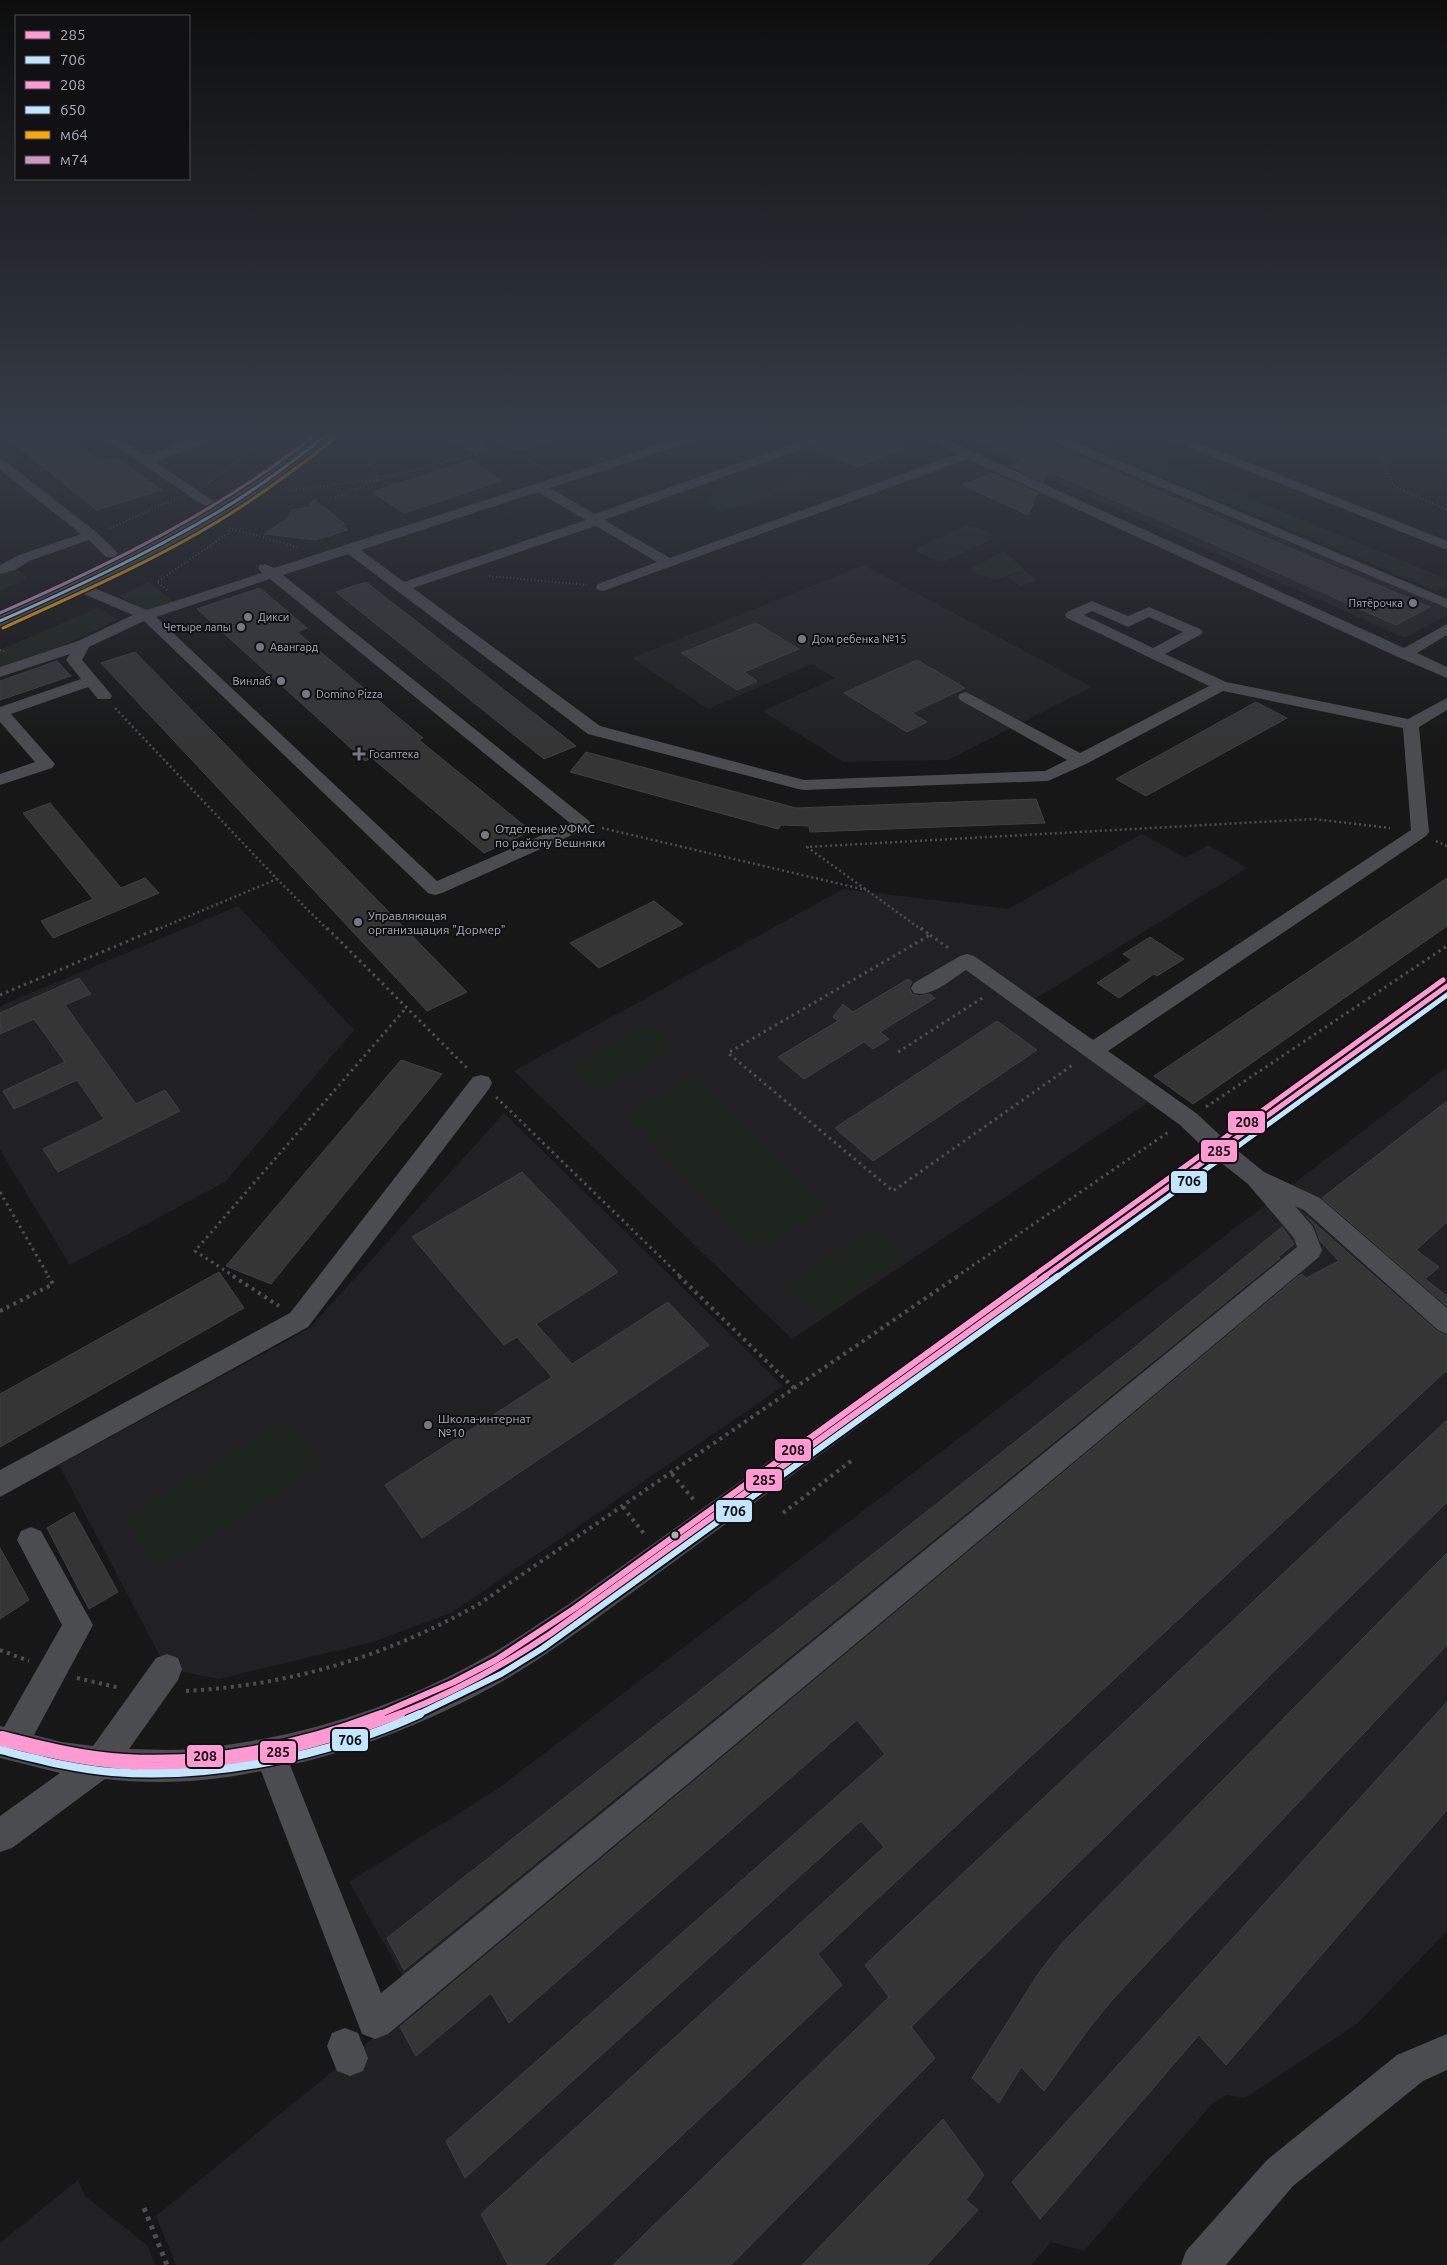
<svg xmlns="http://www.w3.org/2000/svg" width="1447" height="2265" font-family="Ubuntu,sans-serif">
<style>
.built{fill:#212123}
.green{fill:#1d241e}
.building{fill:#353536;stroke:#3f4043}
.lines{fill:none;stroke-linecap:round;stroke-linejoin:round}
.path-far4{stroke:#4d4e52;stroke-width:2;stroke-dasharray:1 2.5;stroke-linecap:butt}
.path-far3{stroke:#4d4e52;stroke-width:2.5;stroke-dasharray:2 3;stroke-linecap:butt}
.path-far2{stroke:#4d4e52;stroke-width:3;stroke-dasharray:2.5 4;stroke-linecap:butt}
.path-far1{stroke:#4d4e52;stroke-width:4;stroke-dasharray:3 4.5;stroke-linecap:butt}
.path{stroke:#4d4e52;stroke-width:5;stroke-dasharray:4 5.5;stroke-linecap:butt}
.minor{fill:#4b4c50;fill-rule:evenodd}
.major{fill:#4d4f52;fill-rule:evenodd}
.bus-1-far2-casing{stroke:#111113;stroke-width:9}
.bus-1-far1-casing{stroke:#111113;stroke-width:10}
.bus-1-casing{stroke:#111113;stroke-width:11}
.bus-2-far2-casing{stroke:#111113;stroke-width:9}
.bus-2-far1-casing{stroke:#111113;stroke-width:10}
.bus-2-casing{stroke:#111113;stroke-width:11}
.bus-3-far2-casing{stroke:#111113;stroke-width:9}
.bus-3-far1-casing{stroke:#111113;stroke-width:10}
.bus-3-casing{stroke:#111113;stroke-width:11}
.bus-4-casing{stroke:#111113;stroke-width:5.5}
.bus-5-casing{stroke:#111113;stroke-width:5.5}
.bus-6-casing{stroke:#111113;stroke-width:5.5}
.bus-1-far2{stroke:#ff9ad2;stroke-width:5}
.bus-1-far1{stroke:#ff9ad2;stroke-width:6}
.bus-1{stroke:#ff9ad2;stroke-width:8}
.bus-2-far2{stroke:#c2e6ff;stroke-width:5}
.bus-2-far1{stroke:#c2e6ff;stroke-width:6}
.bus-2{stroke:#c2e6ff;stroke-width:8}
.bus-3-far2{stroke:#ff9ad2;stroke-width:5}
.bus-3-far1{stroke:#ff9ad2;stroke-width:6}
.bus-3{stroke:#ff9ad2;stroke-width:8}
.bus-4{stroke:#c2e6ff;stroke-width:3}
.bus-5{stroke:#f7a709;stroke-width:3}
.bus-6{stroke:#d295bf;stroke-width:3}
.poi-dot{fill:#757880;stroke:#111113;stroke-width:2}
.bus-dot{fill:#a8adb8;stroke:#111113;stroke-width:2}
.labels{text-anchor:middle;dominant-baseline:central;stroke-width:4;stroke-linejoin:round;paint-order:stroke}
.far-poi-label{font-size:11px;fill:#a8adb8;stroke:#111113;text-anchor:start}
.poi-label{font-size:12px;fill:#a8adb8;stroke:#111113;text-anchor:start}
.line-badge{stroke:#111113;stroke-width:2}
.pale-badge-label{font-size:14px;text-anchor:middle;font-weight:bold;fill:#111}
</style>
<rect width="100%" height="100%" fill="#171717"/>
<g class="built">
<polygon points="947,433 1028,433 1447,608 1447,615 1405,638"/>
<polygon points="864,565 1092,687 948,760 843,762 763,711 835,678 812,664 708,709 632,658"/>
<polygon points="1142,834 1186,858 1208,845 1247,868 1035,999 1164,1092 792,1339 514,1071 843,889 1008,909"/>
<polygon points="238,906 354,1030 225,1182 70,1265 0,1150 0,1006"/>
<polygon points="1447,1067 1447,1931 1357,2024 1245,2098 1227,2095 1212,2104 1084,2251 1051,2242 1031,2265 176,2265 156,2216 390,2024 403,1977 349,1882 496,1790"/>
<polygon points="504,1113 783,1386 453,1612 373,1642 219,1679 167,1669 59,1465 310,1328"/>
<polygon points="78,2180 85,2196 148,2246 155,2265 0,2265 0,2243"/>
</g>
<g class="green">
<polygon points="1058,433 1090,433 1447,579 1447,585 1436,591"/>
<path d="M800,476h8l7,4v3c-14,5 -25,11 -39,4l1,-3z"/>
<polygon points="756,485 775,497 721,512 704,499"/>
<polygon points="964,526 974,526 992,534 993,539 945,561 938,561 916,552 917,548"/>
<polygon points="1004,551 1025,570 994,580 968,570"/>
<polygon points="15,568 28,578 0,591 0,573"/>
<polygon points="1026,571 1037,581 1020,586 1007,577"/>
<polygon points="149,582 175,603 149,611 118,596"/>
<polygon points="97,608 119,619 60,647 0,667 0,650"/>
<polygon points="652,1025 677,1050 594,1092 570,1065"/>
<polygon points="696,1076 829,1206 755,1250 626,1113"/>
<polygon points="870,1227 904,1256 819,1317 786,1286"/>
<polygon points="288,1419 321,1466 156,1571 126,1518"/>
</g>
<g class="building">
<polygon points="0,433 61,433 102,461 116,457 162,490 97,510"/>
<polygon points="439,433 561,433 562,436 515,452 489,436 477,455"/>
<polygon points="776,433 818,433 795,441"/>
<polygon points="842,433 871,433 905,448 858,467 811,448 839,438"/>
<polygon points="960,433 1022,433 1079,455 1078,456 1238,526 1430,607 1396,625 1048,471 1043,482 1010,466 1024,461"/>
<polygon points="471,460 502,481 404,513 372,492"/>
<polygon points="993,473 1038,493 1028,515 962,485"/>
<polygon points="314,499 345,524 341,525 348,530 316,540 264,534 290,516 292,510 309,507"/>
<polygon points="366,582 576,746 544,759 336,592"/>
<polygon points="260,588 307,628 297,632 423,738 419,740 531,831 484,853 372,758 365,761 197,609"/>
<polygon points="756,623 799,649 744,672 757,681 737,690 681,653"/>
<polygon points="135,652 467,992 427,1011 101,663"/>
<polygon points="917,660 965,688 912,713 927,722 907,732 844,693"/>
<polygon points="57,661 71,676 0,700 0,681"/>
<polygon points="1256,702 1287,718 1146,796 1116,779"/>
<polygon points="586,752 796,808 1036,799 1045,823 810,832 809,826 781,825 778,829 570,772"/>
<polygon points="50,803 121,888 145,878 159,893 53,938 41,921 93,899 23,813"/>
<polygon points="1447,878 1447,926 1193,1104 1154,1076"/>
<polygon points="654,901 683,924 599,968 570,943"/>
<polygon points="1150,937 1184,959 1157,976 1154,974 1119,998 1097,983 1132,960 1123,954"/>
<polygon points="79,978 91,994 65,1005 136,1104 165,1090 180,1111 58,1172 43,1149 104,1119 77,1080 14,1109 3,1091 65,1062 34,1019 0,1034 0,1013"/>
<polygon points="908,979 912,982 909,987 912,994 920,996 929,994 935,998 880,1032 889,1039 873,1049 864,1042 804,1079 778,1057 838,1021 833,1017 843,1004 853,1012"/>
<polygon points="997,1021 1037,1050 873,1161 835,1128"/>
<polygon points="401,1060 442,1074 271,1284 226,1266"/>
<polygon points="1447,1101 1447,1222 1416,1250 1439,1267 1425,1279 1447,1296 1447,1306 1322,1198"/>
<polygon points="522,1172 618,1272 536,1324 572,1364 668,1302 709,1345 422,1538 385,1485 552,1377 517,1337 504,1345 412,1237"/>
<polygon points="1306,1216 1437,1331 1447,1336 1447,1370 818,1954 842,1985 544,2265 508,2265 481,2214 884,1847 861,1821 465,2178 446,2141 885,1754 857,1720 509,2023 491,1993 416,2056 400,2027 1301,1274 1306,1278 1339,1261 1320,1241 1315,1226"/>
<polygon points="1282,1227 1294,1244 1278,1257 1280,1258 404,1970 387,1938 1135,1347"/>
<polygon points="219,1272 244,1308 0,1447 0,1394"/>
<polygon points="1447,1420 1447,1502 911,2027 935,2058 731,2265 613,2265 889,1997 865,1965"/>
<polygon points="74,1512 118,1592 89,1609 47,1528"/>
<polygon points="0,1548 29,1600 0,1619"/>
<polygon points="1447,1553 1447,1645 1113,1999 1090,2027 1044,2091 1021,2067 999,2103 972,2078 1040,1971 1064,1941"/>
<polygon points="1447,1702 1447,1810 1226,2065 1199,2035 1040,2219 1012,2182"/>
<polygon points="943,2119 984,2175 966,2200 978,2210 927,2265 802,2265"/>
</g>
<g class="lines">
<g class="path-far4">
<polyline points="72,433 98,451"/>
<polyline points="1366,444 1376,448 1394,486 1447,510"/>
<polyline points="483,452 486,433"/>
<polyline points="522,456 545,469"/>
<polyline points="35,471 101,451"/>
<polyline points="208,483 275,433"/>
<polyline points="289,490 377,480 483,452 569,459"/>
<polyline points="335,498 377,480 376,471 369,463"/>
<polyline points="110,528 175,499"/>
<polyline points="489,576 587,585"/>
<polyline points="167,590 157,582 229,533 229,528 297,547"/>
<polyline points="0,650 7,652"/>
</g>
<g class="path-far3">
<polyline points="115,708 277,879 328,930"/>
<polyline points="602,828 866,890"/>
<polyline points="1436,841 1447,846"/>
<polyline points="156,930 277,879"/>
<polyline points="922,930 807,847 1314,819 1390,828"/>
</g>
<g class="path-far2">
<polyline points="327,928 467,1068"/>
<polyline points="921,928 930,935 728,1053 893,1191 1074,1064"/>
<polyline points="930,935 950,949"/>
<polyline points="0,995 159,928"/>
<polyline points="898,1052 984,997"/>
<polyline points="496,1097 681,1277"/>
<polyline points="1206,1107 1447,946"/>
<polyline points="0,1192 49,1277"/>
<polyline points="235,1277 195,1251 406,1008"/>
<polyline points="956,1277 1170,1131"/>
</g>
<g class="path-far1">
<polyline points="233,1276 279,1306"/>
<polyline points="679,1276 795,1389"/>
<polyline points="0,1311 53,1284 48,1276"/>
<polyline points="672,1474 694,1500"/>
<polyline points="623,1507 645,1535"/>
<polyline points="783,1513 851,1461"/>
<polyline points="0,1650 29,1661"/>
<polyline points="77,1678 120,1688"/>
<path d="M186,1691c106,-6 201,-35 293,-87l479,-328"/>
</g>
<polyline class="path" points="144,2208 167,2265"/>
<g class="minor">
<path d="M97,433h14l36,23 57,-23h15c-7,11 -49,23 -64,29l60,40 -7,4 -5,-1z"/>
<path d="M694,433h17l-2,3 -159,52 45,26 228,-81h17l-2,3 -234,84 66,38 288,-104 -41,-21h15l472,215 43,-24v11l-30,18 30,14v11l-49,-21 -430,-198 -365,132 -5,-1 -2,-3 2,-3 59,-22 -61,-36 -183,62 187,138 204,54 241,-9 22,-11 -107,-60 -2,-3 2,-3 6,-2 114,61 129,-67 -142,-68 -2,-3 2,-3 25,-11 36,15 21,-9 51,22 3,3 -3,3 -35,19 61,28 182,37 39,-21v12l-28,17 10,105 -3,4 -318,215 88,62 26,24 218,-156 7,-2v17l-210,154 27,22 56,26 127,110v26l-9,-4 -134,-120 -9,-4 18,21 9,23 -3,7 -931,777 -13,5 -13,-5 -101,-263c-50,11 -105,14 -156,8l-93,69 -12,4v-36l60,-43 -60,-15v-32l4,1 58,-102 -45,-85 4,-9 10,-4 10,4 52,94 -59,110 28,7 31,4 63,-88 11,-4 11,4 4,11 -4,11 -49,69c20,0 41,2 61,0 105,-9 207,-41 299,-94 27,-15 53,-34 80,-51l636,-455 -25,-24 -214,-155c-14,9 -35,28 -52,23l-3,-5 3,-5 46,-27 7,-2 7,2 119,84 318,-210 -8,-102 -180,-37 -137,73 -38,17 -244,9 -6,-1 -210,-55 -240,-180 -65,21 305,245 3,4 -3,4 -146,65 -7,2 -7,-2 -284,-272 -55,26 -7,13 28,33 2,3 -2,3h-12l-10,-12 -77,27 44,50 -3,4 -52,17v-11l35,-12 -35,-40v-15l81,-28 -15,-19 4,-6 -70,23v-10l78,-26 55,-26 -61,-26 -2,-3 2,-3h10l65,27 115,-37 -4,-5 2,-3 5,-1 9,4zM538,492l48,28 -182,62 -43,-32zM270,579l300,244 -133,58 -281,-264zM1092,611l36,16 21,-10 34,15 -30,16 -69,-33zM1220,1162l28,22 46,54 3,9 -916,746 -91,-228c76,-17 152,-49 220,-88 27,-16 53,-35 79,-53z"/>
<polygon points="1037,433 1053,433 1447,599 1447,608 1039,436"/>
<polygon points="1158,433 1174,433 1447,541 1447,550 1160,436"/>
<polygon points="1346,433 1363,433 1350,440 1342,440 1340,437"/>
<polygon points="0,460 5,461 96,532 116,551 118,554 116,557 106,557 89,540 29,561 15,570 0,574 0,565 19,555 81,534 0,470"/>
<polygon points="481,1075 489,1077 492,1083 489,1089 308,1327 0,1497 0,1470 290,1313 473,1077"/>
<polygon points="345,2028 358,2033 368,2058 363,2071 350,2076 337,2071 327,2046 332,2033"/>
<polygon points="1447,2034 1447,2070 1423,2081 1293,2186 1226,2265 1181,2265 1186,2251 1267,2160 1397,2055"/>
</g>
<path class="major" d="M320,433h17l-37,33 -79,53 -86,46 -135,62v-13c113,-50 225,-101 320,-181z"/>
<defs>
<polyline id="bus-1-far2" points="1044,1277 1447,986"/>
<path id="bus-1-far1" d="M397,1715c54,-21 105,-49 153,-81l496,-358"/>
<path id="bus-1" d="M0,1742c40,10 82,20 123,23 96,7 189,-17 278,-51"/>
<polyline id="bus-2-far2" points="1057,1277 1447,995"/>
<polyline id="bus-2-far1" points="417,1715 501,1674 543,1648 1058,1276"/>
<path id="bus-2" d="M0,1750c37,9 74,19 112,22 103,8 215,-16 308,-58"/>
<polyline id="bus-3-far2" points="1032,1277 1443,980"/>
<polyline id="bus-3-far1" points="378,1715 454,1682 496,1660 575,1608 1034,1276"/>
<path id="bus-3" d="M2,1735c40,10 82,21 123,23 87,5 175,-13 256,-44"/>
<path id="bus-4" d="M0,621c72,-32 143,-65 211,-105 42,-24 80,-53 118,-83"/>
<path id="bus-5" d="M3,628c72,-33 146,-65 214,-106 41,-25 79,-53 117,-83"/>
<path id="bus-6" d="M0,613c115,-51 219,-102 318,-180"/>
</defs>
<use href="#bus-1-far2" class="bus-1-far2-casing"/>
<use href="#bus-1-far1" class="bus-1-far1-casing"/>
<use href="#bus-1" class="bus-1-casing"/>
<use href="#bus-2-far2" class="bus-2-far2-casing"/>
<use href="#bus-2-far1" class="bus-2-far1-casing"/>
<use href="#bus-2" class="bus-2-casing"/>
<use href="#bus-3-far2" class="bus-3-far2-casing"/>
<use href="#bus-3-far1" class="bus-3-far1-casing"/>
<use href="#bus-3" class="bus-3-casing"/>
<use href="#bus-4" class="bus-4-casing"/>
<use href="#bus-5" class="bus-5-casing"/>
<use href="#bus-6" class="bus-6-casing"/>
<use href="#bus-1-far2" class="bus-1-far2"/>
<use href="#bus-1-far1" class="bus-1-far1"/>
<use href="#bus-1" class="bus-1"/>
<use href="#bus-2-far2" class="bus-2-far2"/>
<use href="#bus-2-far1" class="bus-2-far1"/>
<use href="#bus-2" class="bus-2"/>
<use href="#bus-3-far2" class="bus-3-far2"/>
<use href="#bus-3-far1" class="bus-3-far1"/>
<use href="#bus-3" class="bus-3"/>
<use href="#bus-4" class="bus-4"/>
<use href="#bus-5" class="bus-5"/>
<use href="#bus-6" class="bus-6"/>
</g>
<linearGradient id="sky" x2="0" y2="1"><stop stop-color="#0d0d0d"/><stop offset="0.58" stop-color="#363c47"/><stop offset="1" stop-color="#363c47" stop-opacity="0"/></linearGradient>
<rect width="1447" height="750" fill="url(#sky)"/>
<g class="poi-dot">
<circle cx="1413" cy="603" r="5"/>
<circle cx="248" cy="617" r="5"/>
<circle cx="241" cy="627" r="5"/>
<circle cx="802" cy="639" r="5"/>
<circle cx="260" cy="647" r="5"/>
<circle cx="281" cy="681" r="5"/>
<circle cx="306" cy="694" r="5"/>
<path d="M356.5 746.5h5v5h5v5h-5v5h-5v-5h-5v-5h5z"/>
<circle cx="485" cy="835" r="5"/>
<circle cx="358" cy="922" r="5"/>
<circle cx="428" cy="1425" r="5"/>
</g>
<circle class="bus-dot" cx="675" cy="1535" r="4.5"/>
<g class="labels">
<g class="far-poi-label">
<text x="1403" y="603" text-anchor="end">Пятёрочка</text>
<text x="258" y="617">Дикси</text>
<text x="231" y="627" text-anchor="end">Четыре лапы</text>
<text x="812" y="639">Дом ребенка №15</text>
<text x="270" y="647">Авангард</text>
<text x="271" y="681" text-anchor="end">Винлаб</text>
<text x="316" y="694">Domino Pizza</text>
<text x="369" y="754">Госаптека</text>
</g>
<g class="poi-label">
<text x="495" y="828">Отделение УФМС<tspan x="495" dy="14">по району Вешняки</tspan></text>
<text x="368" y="915">Управляющая<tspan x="368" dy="14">организщация "Дормер"</tspan></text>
<text x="438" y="1418">Школа-интернат<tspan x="438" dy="14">№10</tspan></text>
</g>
</g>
<g class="line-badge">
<rect x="1227" y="1110" width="39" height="24" rx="5" fill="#ff9ad2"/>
<rect x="1200" y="1139" width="38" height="24" rx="5" fill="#ff9ad2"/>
<rect x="1170" y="1170" width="38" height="24" rx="5" fill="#c2e6ff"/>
<rect x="774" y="1438" width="38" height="24" rx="5" fill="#ff9ad2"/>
<rect x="745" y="1468" width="38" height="24" rx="5" fill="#ff9ad2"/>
<rect x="715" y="1499" width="38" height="24" rx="5" fill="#c2e6ff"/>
<rect x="331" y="1728" width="38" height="24" rx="5" fill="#c2e6ff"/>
<rect x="259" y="1740" width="38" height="24" rx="5" fill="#ff9ad2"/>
<rect x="186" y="1744" width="38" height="24" rx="5" fill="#ff9ad2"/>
</g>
<g class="pale-badge-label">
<text x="1247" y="1127">208</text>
<text x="1219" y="1156">285</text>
<text x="1189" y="1186">706</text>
<text x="793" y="1455">208</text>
<text x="764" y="1485">285</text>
<text x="734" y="1516">706</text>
<text x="350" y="1745">706</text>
<text x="278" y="1757">285</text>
<text x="205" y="1761">208</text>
</g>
<rect x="15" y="15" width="175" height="165" fill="#111113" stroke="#4d4f55"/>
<rect x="25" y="31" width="25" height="8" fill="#ff9ad2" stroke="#4d4f55"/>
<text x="60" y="40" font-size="15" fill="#a8adb8">285</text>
<rect x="25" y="56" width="25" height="8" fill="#c2e6ff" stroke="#4d4f55"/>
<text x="60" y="65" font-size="15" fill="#a8adb8">706</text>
<rect x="25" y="81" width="25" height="8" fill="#ff9ad2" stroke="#4d4f55"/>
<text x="60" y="90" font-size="15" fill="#a8adb8">208</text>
<rect x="25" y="106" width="25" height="8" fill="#c2e6ff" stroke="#4d4f55"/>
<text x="60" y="115" font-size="15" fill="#a8adb8">650</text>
<rect x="25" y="131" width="25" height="8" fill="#f7a709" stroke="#4d4f55"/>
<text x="60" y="140" font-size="15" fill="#a8adb8">м64</text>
<rect x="25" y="156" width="25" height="8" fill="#d295bf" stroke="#4d4f55"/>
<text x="60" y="165" font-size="15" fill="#a8adb8">м74</text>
</svg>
